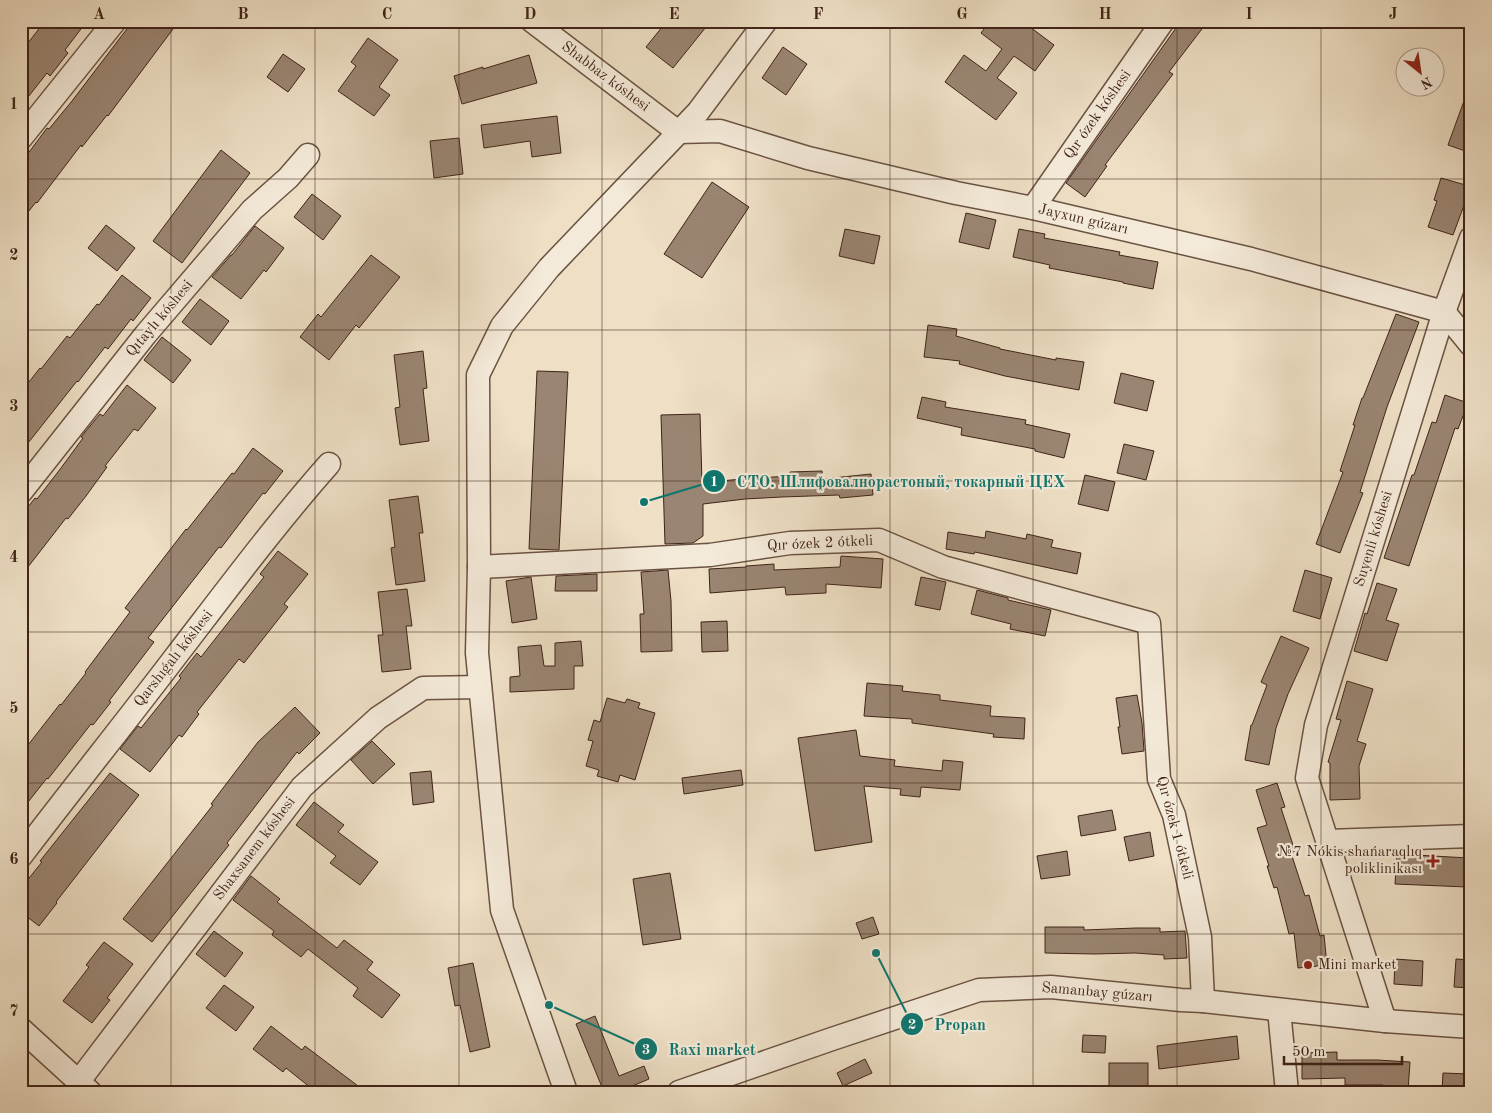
<svg xmlns="http://www.w3.org/2000/svg" width="1492" height="1113" font-family="'Old Standard TT',serif">
<style>
.building{fill:#9a8572;stroke:#3f2418}
.lines{fill:none;stroke-linecap:round;stroke-linejoin:round}
.minor-casing{stroke:#6b5343;stroke-width:25}
.path{stroke:#3f2418;stroke-width:3;stroke-dasharray:4 2.5;stroke-linecap:butt}
.minor{stroke:#f4ead9;stroke-width:22}
.grid{fill:none;stroke:#3f2418;stroke-width:1;stroke-opacity:0.55}
.poi-dot{fill:#8f2418;stroke:#f4ead9;stroke-width:2}
.labels{text-anchor:middle;dominant-baseline:central;stroke-width:4.5;stroke-linejoin:round;paint-order:stroke}
.street-label{font-size:15px;fill:#3f2418;stroke:#f4ead9}
.poi-label{font-size:15px;fill:#3f2418;stroke:#f4ead9;text-anchor:end}
.leader{fill:none;stroke:#0f766e;stroke-width:2}
.callout-dot{fill:#0f766e;stroke:#f4ead9;stroke-width:2}
.mark-label{font-size:15px;text-anchor:middle;font-weight:bold;fill:#fff}
.callout-label{font-size:16px;text-anchor:middle;font-weight:bold;fill:#0f766e;stroke:#f4ead9;stroke-width:4.5;stroke-linejoin:round;paint-order:stroke}
.neatline{fill:none;stroke:#3f2418;stroke-width:2}
.grid-label{font-size:16px;text-anchor:middle;font-weight:bold;fill:#3f2418}
</style>
<rect width="100%" height="100%" fill="#eedfc5"/>
<filter id="stains"><feTurbulence type="fractalNoise" baseFrequency=".004" numOctaves="4"/><feColorMatrix values="0 0 0 0 .2 0 0 0 0 .09 0 0 0 0 .02 0 0 0 .5 -.17"/></filter>
<radialGradient id="worn" r=".72"><stop offset=".6" stop-color="#630" stop-opacity="0"/><stop offset="1" stop-color="#630" stop-opacity=".3"/></radialGradient>
<g class="building">
<polygon points="45,21 87,21 65,50 68,53 50,76 47,73 21,106 21,52"/>
<polygon points="133,21 179,21 108,116 107,115 82,147 81,145 37,203 36,202 21,221 21,163 47,128 49,129 72,101"/>
<polygon points="667,21 698,21 706,27 673,68 646,47"/>
<polygon points="990,21 1022,21 1054,45 1035,71 1014,56 997,78 1017,93 996,120 945,82 964,55 986,71 1002,49 981,33"/>
<polygon points="1181,21 1208,21 1169,72 1173,74 1105,165 1107,166 1085,197 1066,183"/>
<polygon points="368,38 398,60 379,87 390,95 374,116 338,91 356,66 351,62"/>
<polygon points="783,47 807,64 786,95 762,78"/>
<polygon points="283,54 305,69 288,92 267,77"/>
<polygon points="529,55 537,83 462,104 454,76 483,67 483,69"/>
<polygon points="1469,87 1471,87 1471,153 1448,145"/>
<polygon points="557,116 561,153 532,157 530,141 484,148 481,125"/>
<polygon points="459,138 463,174 434,178 430,141"/>
<polygon points="221,150 250,173 182,263 153,241"/>
<polygon points="1441,178 1469,186 1463,208 1453,235 1428,227 1437,201 1434,200"/>
<polygon points="712,182 749,207 702,278 664,254"/>
<polygon points="312,194 341,216 323,240 294,217"/>
<polygon points="966,213 996,220 989,249 959,242"/>
<polygon points="106,225 135,248 117,271 88,248"/>
<polygon points="255,226 284,248 266,272 264,270 241,299 212,277 231,255 232,255"/>
<polygon points="845,229 880,236 874,264 839,256"/>
<polygon points="1019,229 1045,234 1044,238 1120,252 1119,255 1158,262 1153,289 1123,283 1123,282 1049,268 1050,265 1013,257"/>
<polygon points="371,255 400,277 359,328 356,325 329,360 300,337 318,314 321,317"/>
<polygon points="122,275 151,298 133,321 131,319 108,349 105,347 78,382 77,381 21,452 21,392 40,368 41,369 67,336 70,338 97,304 99,305"/>
<polygon points="200,299 229,321 211,345 182,322"/>
<polygon points="1396,314 1419,322 1387,407 1360,492 1363,493 1340,553 1316,544 1343,472 1340,471 1355,425 1353,425 1362,398 1363,398"/>
<polygon points="928,325 957,329 956,336 1000,348 1000,349 1056,360 1056,358 1084,362 1079,390 1005,376 959,364 960,361 924,357"/>
<polygon points="162,337 191,360 173,383 144,360"/>
<polygon points="423,351 427,388 423,389 429,441 400,445 395,408 400,407 394,355"/>
<polygon points="537,371 568,372 559,550 529,549"/>
<polygon points="1121,373 1154,381 1147,411 1114,403"/>
<polygon points="127,385 156,408 138,431 134,429 105,466 107,467 86,496 68,519 66,518 21,576 21,516 35,498 37,499 61,468 83,438 81,437 100,414 103,416"/>
<polygon points="1445,395 1468,403 1458,429 1455,428 1409,566 1384,558 1412,475 1414,475 1432,422 1436,423"/>
<polygon points="922,397 946,402 945,407 1026,420 1025,424 1070,434 1064,458 1035,451 1035,449 961,435 962,428 917,418"/>
<polygon points="700,414 702,483 741,479 790,476 790,472 822,471 823,479 871,474 873,495 840,498 839,495 782,497 745,499 703,504 703,536 693,543 665,544 661,415"/>
<polygon points="1124,444 1154,451 1146,480 1117,473"/>
<polygon points="253,448 283,471 265,494 263,493 221,548 219,547 148,638 154,642 109,701 111,702 93,725 91,724 48,779 47,778 21,811 21,754 60,704 61,705 86,673 85,672 130,612 125,608 186,529 187,530 232,473 234,474"/>
<polygon points="1085,475 1115,482 1108,511 1078,504"/>
<polygon points="418,496 423,533 419,533 425,581 396,585 391,548 395,547 389,500"/>
<polygon points="986,531 1026,539 1027,534 1053,540 1051,547 1081,553 1077,574 975,552 974,554 946,549 948,532 985,538"/>
<polygon points="278,551 308,574 284,604 288,607 244,663 239,659 197,712 199,714 182,737 179,735 150,772 120,749 138,726 141,728 181,678 179,676 197,653 201,657 264,577 260,574"/>
<polygon points="841,556 883,559 881,588 826,584 826,593 786,595 785,587 710,593 709,569 746,567 746,566 774,564 774,570 840,567"/>
<polygon points="668,570 671,601 672,651 641,652 640,614 644,614 641,572"/>
<polygon points="1305,570 1332,578 1320,619 1293,611"/>
<polygon points="597,574 597,591 555,591 556,576"/>
<polygon points="531,577 537,619 512,623 506,581"/>
<polygon points="921,577 946,582 940,610 915,605"/>
<polygon points="1377,583 1397,589 1386,620 1399,624 1387,661 1354,651 1365,613 1367,614"/>
<polygon points="407,589 412,626 406,626 411,669 382,672 378,635 383,635 378,592"/>
<polygon points="977,590 1008,598 1008,600 1051,610 1045,636 1010,629 1011,624 971,614"/>
<polygon points="727,621 728,651 702,652 701,622"/>
<polygon points="1281,636 1309,648 1288,694 1276,728 1269,765 1245,760 1251,725 1252,725 1267,685 1261,682"/>
<polygon points="581,641 583,666 574,666 574,689 510,692 510,677 520,676 518,647 541,645 544,666 555,666 555,643"/>
<polygon points="1347,681 1373,689 1357,741 1366,744 1359,766 1360,799 1330,800 1330,763 1328,762 1341,720 1336,719"/>
<polygon points="867,683 903,686 902,691 940,695 940,700 991,706 990,716 1025,718 1024,739 993,737 994,734 912,723 912,719 864,716"/>
<polygon points="1137,695 1142,723 1144,751 1122,754 1118,727 1120,727 1116,698"/>
<polygon points="607,698 625,703 627,699 640,703 638,708 655,713 635,780 620,775 618,782 597,776 599,770 586,766 593,741 588,740 594,720 600,722"/>
<polygon points="295,707 320,733 299,754 297,752 227,843 229,845 152,942 123,919 213,805 211,804 258,742"/>
<polygon points="856,730 860,756 895,760 894,766 942,771 943,760 963,762 960,790 921,787 920,797 900,795 901,789 864,786 872,842 815,851 798,738"/>
<polygon points="372,741 395,764 373,784 351,760"/>
<polygon points="741,770 743,785 684,794 682,778"/>
<polygon points="431,771 434,802 413,805 410,773"/>
<polygon points="110,773 139,795 56,902 57,903 39,926 21,912 21,888 42,862 40,861"/>
<polygon points="1277,783 1285,807 1281,808 1295,851 1291,853 1305,896 1309,895 1320,936 1324,935 1327,965 1298,968 1294,933 1289,934 1277,887 1274,888 1267,866 1269,866 1257,828 1267,825 1256,790"/>
<polygon points="314,802 344,825 338,832 378,862 360,885 330,863 336,856 296,825"/>
<polygon points="1112,810 1116,830 1081,836 1078,816"/>
<polygon points="1150,832 1154,856 1129,861 1124,837"/>
<polygon points="1067,851 1070,875 1041,879 1037,856"/>
<polygon points="1397,854 1469,858 1467,887 1395,884"/>
<polygon points="670,873 681,939 643,945 633,879"/>
<polygon points="251,876 280,899 277,902 337,948 344,940 373,962 367,970 400,995 382,1018 353,996 358,988 308,949 301,957 272,935 274,931 233,900"/>
<polygon points="873,917 879,934 862,939 856,923"/>
<polygon points="1045,927 1084,927 1084,930 1136,928 1160,928 1160,932 1185,931 1187,958 1164,959 1164,955 1135,953 1094,954 1045,953"/>
<polygon points="214,931 243,953 225,977 196,954"/>
<polygon points="104,942 133,964 107,998 110,1000 92,1023 63,1001 89,967 86,965"/>
<polygon points="1395,959 1423,961 1422,986 1394,984"/>
<polygon points="1456,959 1471,960 1471,988 1454,987"/>
<polygon points="473,963 490,1047 470,1052 460,1005 455,1006 448,968"/>
<polygon points="224,985 254,1007 236,1031 206,1008"/>
<polygon points="595,1016 619,1076 644,1066 649,1079 618,1092 604,1092 576,1024"/>
<polygon points="271,1026 302,1050 305,1046 366,1092 316,1092 286,1068 283,1072 253,1049"/>
<polygon points="1083,1035 1106,1036 1105,1053 1082,1052"/>
<polygon points="1237,1036 1239,1059 1159,1069 1157,1046"/>
<polygon points="1337,1052 1337,1060 1377,1060 1410,1062 1408,1091 1382,1090 1383,1085 1345,1085 1345,1078 1302,1079 1302,1053"/>
<polygon points="865,1059 872,1073 843,1086 837,1073"/>
<rect x="1109" y="1063" width="39" height="23"/>
<polygon points="1443,1073 1469,1074 1468,1092 1442,1092"/>
</g>
<g class="lines">
<defs>
<g id="minor">
<polyline points="532,21 678,132 720,131 808,158 956,193 1033,208 1251,259 1444,312 1471,345"/>
<polyline points="21,138 115,21"/>
<polyline points="1033,208 1163,21"/>
<polyline points="21,492 146,334 252,210 288,178 308,155"/>
<polyline points="479,567 710,555 790,543 879,540 943,567 1149,623 1159,779 1174,815 1200,937 1203,1001"/>
<polyline points="1328,841 1471,836"/>
<path d="M21,856c51,-67 104,-133 155,-200 50,-65 99,-131 153,-192"/>
<polyline points="1279,1010 1287,1092"/>
<polyline points="1385,1021 1307,778 1316,725 1444,312 1471,238"/>
<polyline points="21,1029 90,1092"/>
<polyline points="79,1081 302,787 378,718 423,688 480,687"/>
<polyline points="566,1092 502,910 477,653 479,567 478,375 502,326 549,268 698,112 766,21"/>
<polyline points="679,1092 832,1039 979,990 1051,987 1181,1000 1203,1001 1385,1021 1471,1027"/>
</g>
</defs>
<use href="#minor" class="minor-casing"/>
<polyline class="path" points="837,1092 861,1090 862,1092"/>
<use href="#minor" class="minor"/>
</g>
<path class="grid" d="M171,21v1071M315,21v1071M459,21v1071M602,21v1071M746,21v1071M890,21v1071M1033,21v1071M1177,21v1071M1321,21v1071M21,179h1450M21,330h1450M21,481h1450M21,632h1450M21,783h1450M21,934h1450"/>
<g class="poi-dot">
<path d="M1430.5 853.5h5v5h5v5h-5v5h-5v-5h-5v-5h5z"/>
<circle cx="1308" cy="965" r="5"/>
</g>
<g class="labels">
<g class="street-label">
<text transform="translate(605 77) rotate(37)">Shabbaz kóshesi</text>
<text transform="translate(1098 115) rotate(-55)">Qır ózek kóshesi</text>
<text transform="translate(1083 220) rotate(13)">Jayxun gúzarı</text>
<text transform="translate(160 319) rotate(-50)">Qıtaylı kóshesi</text>
<text transform="translate(1374 539) rotate(-73)">Suyenli kóshesi</text>
<text transform="translate(820 544) rotate(-3)">Qır ózek 2 ótkeli</text>
<text transform="translate(174 659) rotate(-52)">Qarshıǵalı kóshesi</text>
<text transform="translate(1174 828) rotate(75)">Qır ózek 1 ótkeli</text>
<text transform="translate(255 849) rotate(-53)">Shaxsanem kóshesi</text>
<text transform="translate(1097 993) rotate(5)">Samanbay gúzarı</text>
</g>
<g class="poi-label">
<text x="1422" y="852">№7 Nókis shańaraqlıq<tspan x="1422" dy="17">poliklinikası</tspan></text>
<text x="1318" y="965" text-anchor="start">Mini market</text>
</g>
</g>
<path class="leader" d="M644 502L714 481M876 953L912 1024M549 1005L646 1049"/>
<g class="callout-dot">
<circle cx="644" cy="502" r="5"/>
<circle cx="876" cy="953" r="5"/>
<circle cx="549" cy="1005" r="5"/>
<circle cx="714" cy="481" r="12"/>
<circle cx="912" cy="1024" r="12"/>
<circle cx="646" cy="1049" r="12"/>
</g>
<g class="mark-label">
<text x="714" y="486">1</text>
<text x="912" y="1029">2</text>
<text x="646" y="1054">3</text>
</g>
<g class="callout-label">
<text x="901" y="487">СТО. Шлифовалнорастоный, токарный ЦЕХ</text>
<text x="960" y="1030">Propan</text>
<text x="712" y="1055">Raxi market</text>
</g>
<rect width="1492" height="1113" fill="none" stroke="#eedfc5" stroke-width="55"/>
<g transform="translate(1420 72) rotate(150)"><circle r="24" fill="#f4ead9" stroke="#ac9b8c"/>
<path d="M0-4L9 19L0 12L-9 19Z" fill="#8f2418"/>
<text y="-8" font-size="14" font-weight="bold" text-anchor="middle" fill="#3f2418">N</text>
</g>
<path d="M1284 1056v8h118v-8" fill="none" stroke="#3f2418" stroke-width="2.5"/>
<text x="1292" y="1056" font-size="15" fill="#3f2418" stroke="#f4ead9" stroke-width="4" paint-order="stroke">50 m</text>
<rect x="28" y="28" width="1436" height="1058" class="neatline"/>
<g class="grid-label">
<text x="99" y="19">A</text>
<text x="243" y="19">B</text>
<text x="387" y="19">C</text>
<text x="530" y="19">D</text>
<text x="674" y="19">E</text>
<text x="818" y="19">F</text>
<text x="962" y="19">G</text>
<text x="1105" y="19">H</text>
<text x="1249" y="19">I</text>
<text x="1393" y="19">J</text>
<text x="14" y="109">1</text>
<text x="14" y="260">2</text>
<text x="14" y="411">3</text>
<text x="14" y="562">4</text>
<text x="14" y="713">5</text>
<text x="14" y="864">6</text>
<text x="14" y="1016">7</text>
</g>
<rect width="100%" height="100%" filter="url(#stains)"/>
<rect width="100%" height="100%" fill="url(#worn)"/>
</svg>
